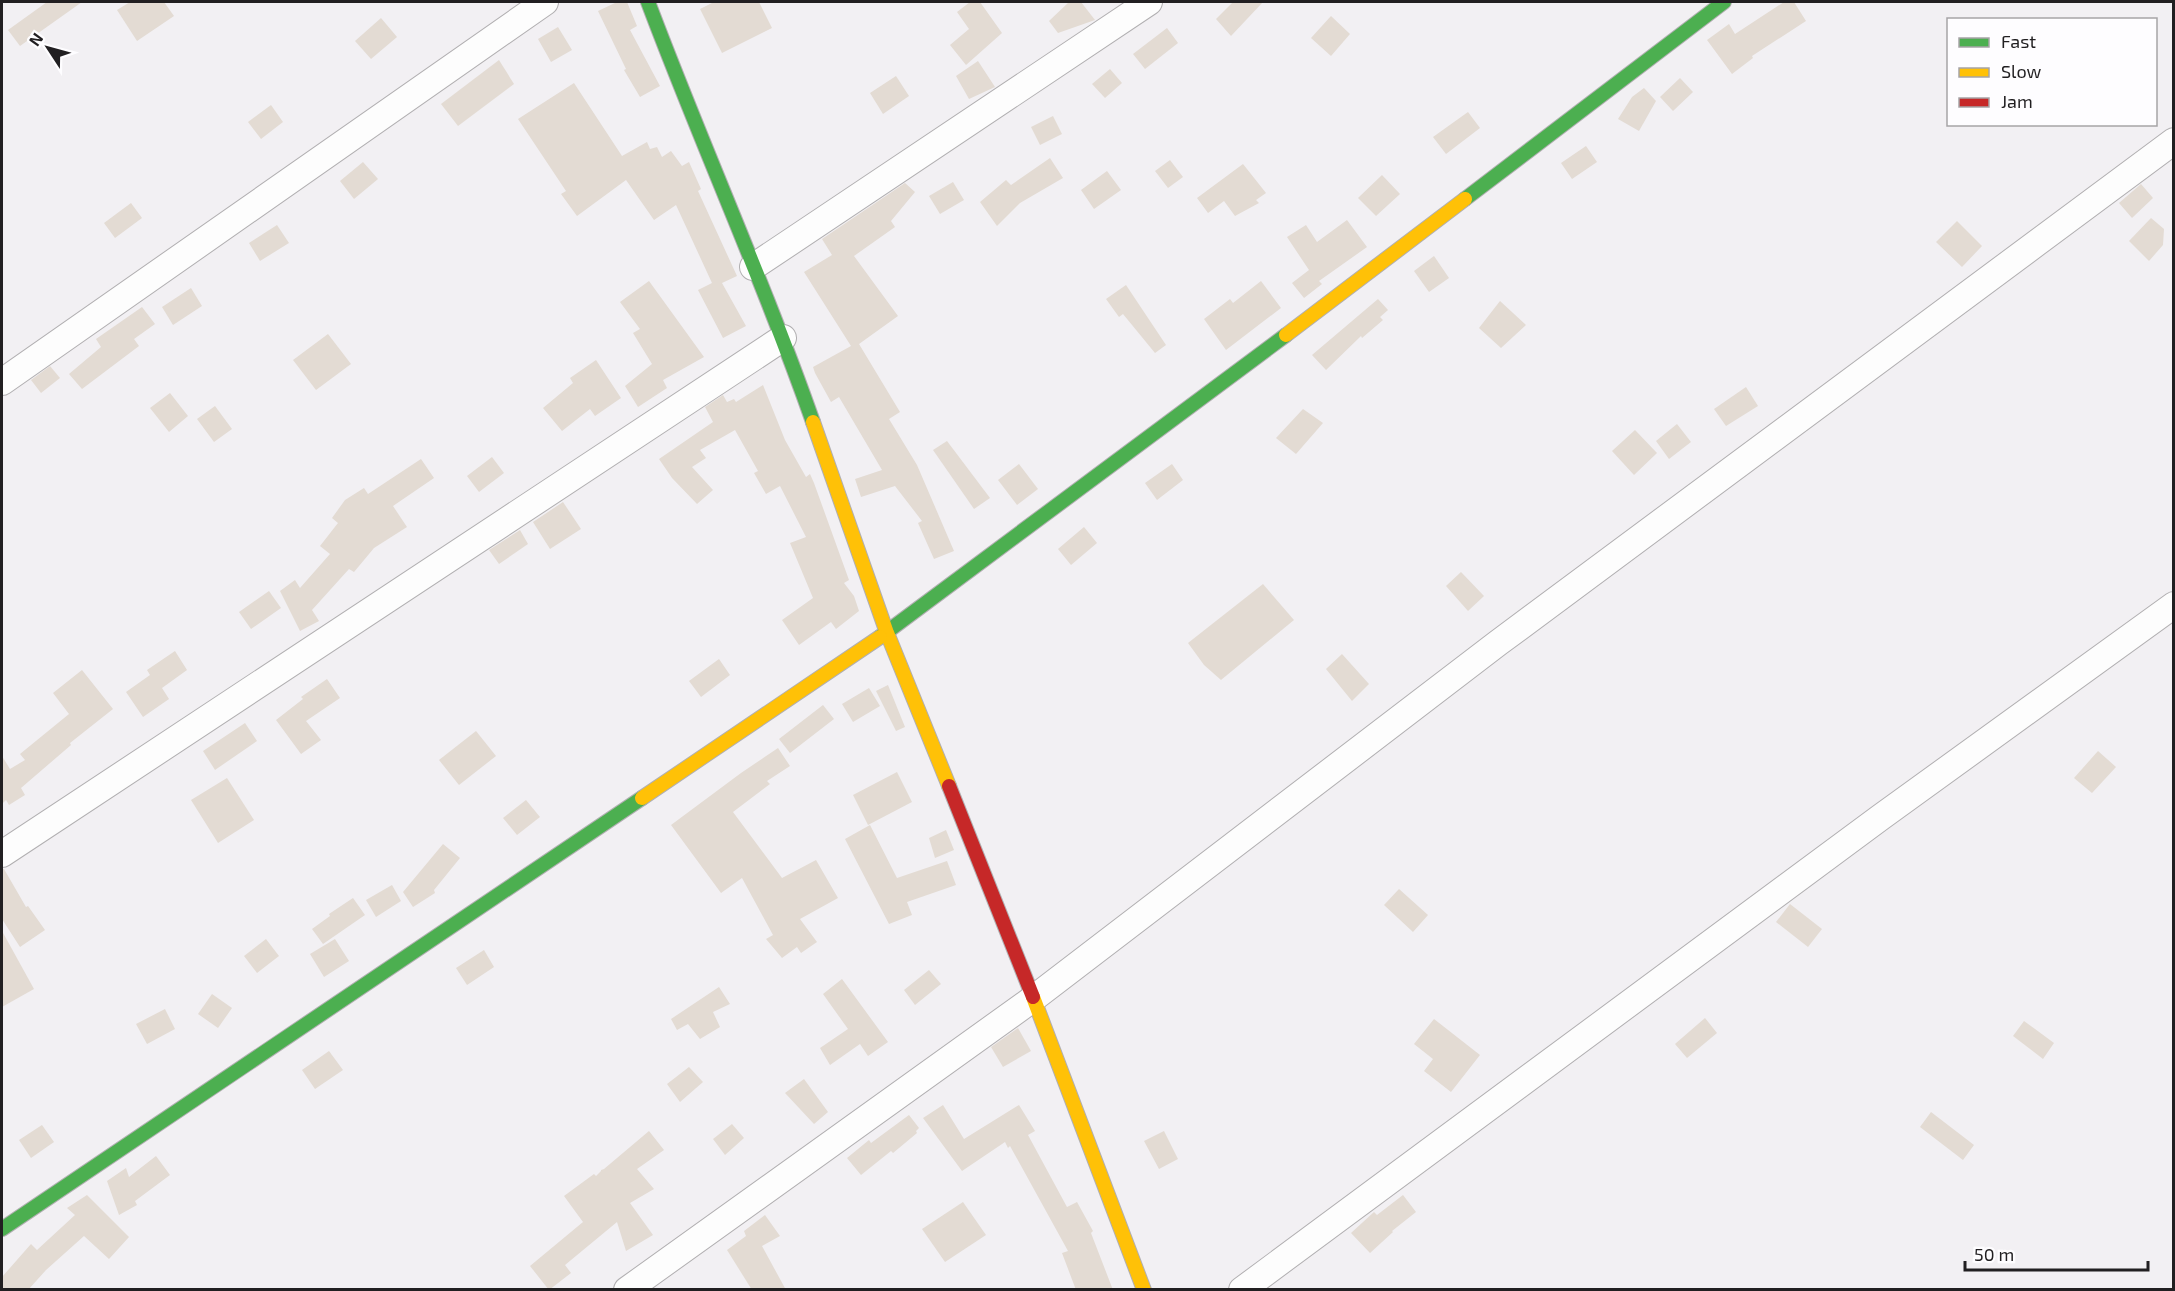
<svg xmlns="http://www.w3.org/2000/svg" width="2175" height="1291" font-family="'Exo 2',sans-serif">
<style>
.building{fill:#e3dbd3}
.lines{fill:none;stroke-linecap:round;stroke-linejoin:round}
.street-casing{stroke:#b1afb1;stroke-width:28}
.fast-casing{stroke:#b1afb1;stroke-width:16}
.slow-casing{stroke:#b1afb1;stroke-width:16}
.jam-casing{stroke:#b1afb1;stroke-width:16}
.street{stroke:#fdfdfd;stroke-width:26}
.fast{stroke:#4caf50;stroke-width:14}
.slow{stroke:#ffc107;stroke-width:14}
.jam{stroke:#c62828;stroke-width:14}
</style>
<rect width="100%" height="100%" fill="#f2f0f3"/>
<g class="building">
<polygon points="47,2 82,2 20,46 8,30"/>
<polygon points="130,2 164,2 174,16 137,41 117,10"/>
<polygon points="617,2 627,2 637,26 630,30 660,86 640,97 624,70 626,69 598,11"/>
<polygon points="714,2 759,2 772,28 722,53 700,9"/>
<polygon points="970,2 980,2 1002,33 966,65 950,45 969,29 957,12"/>
<polygon points="1069,2 1081,2 1095,20 1058,33 1049,21"/>
<polygon points="1233,2 1263,2 1231,36 1216,19"/>
<polygon points="1784,2 1794,2 1806,21 1752,56 1753,58 1732,74 1707,40 1729,24 1735,34"/>
<polygon points="1331,16 1350,34 1331,56 1311,38"/>
<polygon points="381,18 397,37 371,59 355,41"/>
<polygon points="558,27 572,50 551,62 538,39"/>
<polygon points="1167,28 1178,43 1145,69 1133,54"/>
<polygon points="499,60 514,84 458,126 441,104"/>
<polygon points="978,61 995,87 969,99 956,76"/>
<polygon points="1110,69 1122,83 1105,98 1092,84"/>
<polygon points="896,76 909,96 883,114 870,93"/>
<polygon points="1680,78 1693,92 1673,111 1660,97"/>
<polygon points="574,83 622,156 647,142 650,149 657,147 662,157 671,151 682,166 689,162 701,189 698,191 737,276 722,283 746,326 723,338 698,290 712,283 676,205 654,220 626,180 577,216 561,194 566,191 518,119"/>
<polygon points="1644,88 1656,101 1639,131 1618,119 1632,97"/>
<polygon points="271,105 283,122 261,139 248,122"/>
<polygon points="1468,112 1480,128 1446,154 1433,137"/>
<polygon points="1053,116 1062,134 1040,145 1031,127"/>
<polygon points="1586,146 1597,162 1572,179 1561,163"/>
<polygon points="1050,158 1063,178 1020,203 997,226 980,202 1006,180 1011,185"/>
<polygon points="1170,160 1183,177 1168,188 1155,171"/>
<polygon points="363,162 378,179 354,199 340,181"/>
<polygon points="1243,164 1266,193 1256,200 1259,203 1235,216 1224,201 1208,213 1197,198"/>
<polygon points="1107,171 1121,190 1094,209 1081,190"/>
<polygon points="1382,175 1400,194 1376,216 1358,198"/>
<polygon points="953,182 964,200 940,214 929,196"/>
<polygon points="905,183 915,192 891,221 895,227 854,256 898,316 859,344 900,412 889,419 917,465 954,551 934,559 918,523 922,521 895,486 861,497 855,479 882,470 839,397 831,402 815,373 813,367 851,346 804,272 832,255 822,239"/>
<polygon points="2141,184 2153,198 2132,218 2119,203"/>
<polygon points="131,203 142,218 115,238 104,223"/>
<polygon points="2151,218 2164,229 2163,245 2149,261 2129,241"/>
<polygon points="1347,220 1367,247 1319,281 1322,284 1304,298 1292,283 1309,270 1287,237 1306,225 1317,242"/>
<polygon points="1957,221 1982,246 1962,267 1936,242"/>
<polygon points="277,225 289,243 260,261 249,243"/>
<polygon points="1434,256 1449,278 1429,292 1414,271"/>
<polygon points="649,281 704,357 663,380 667,388 638,407 625,386 652,364 633,333 640,329 620,302"/>
<polygon points="1261,281 1281,308 1226,350 1204,319 1230,299 1233,303"/>
<polygon points="1126,285 1166,345 1155,353 1123,314 1119,317 1106,299"/>
<polygon points="191,288 202,306 173,325 162,307"/>
<polygon points="1378,299 1388,310 1380,317 1383,320 1362,338 1361,336 1326,370 1312,355"/>
<polygon points="1500,301 1526,325 1501,348 1479,328"/>
<polygon points="142,307 155,324 134,339 139,346 82,389 69,374 101,347 96,339"/>
<polygon points="328,334 351,364 316,390 293,360"/>
<polygon points="596,360 621,398 595,416 590,409 562,431 543,408 573,383 570,378"/>
<polygon points="50,366 60,378 41,393 31,380"/>
<polygon points="763,385 785,440 806,477 810,474 814,483 849,580 844,583 854,596 859,611 836,629 831,622 799,645 782,620 813,598 790,543 806,537 780,486 766,494 754,473 758,471 735,430 700,450 706,458 692,467 713,490 697,504 672,478 659,459 713,422 705,407 723,395 727,402 734,399 736,402"/>
<polygon points="1746,387 1758,406 1726,426 1714,409"/>
<polygon points="170,393 188,416 169,432 150,408"/>
<polygon points="215,406 232,429 214,442 197,419"/>
<polygon points="1303,409 1323,423 1296,454 1276,438"/>
<polygon points="1677,424 1691,442 1669,459 1656,441"/>
<polygon points="1635,430 1657,453 1634,475 1612,451"/>
<polygon points="947,441 990,498 974,509 933,450"/>
<polygon points="492,457 504,473 479,492 467,476"/>
<polygon points="421,459 434,478 393,506 407,527 374,548 354,572 349,569 312,610 319,621 300,631 280,591 295,580 300,588 330,554 320,546 338,523 332,518 345,500 364,488 368,494"/>
<polygon points="1019,464 1038,489 1017,505 998,480"/>
<polygon points="1172,464 1183,480 1157,500 1145,483"/>
<polygon points="563,502 581,529 550,549 533,522"/>
<polygon points="1084,527 1097,543 1071,565 1058,549"/>
<polygon points="520,530 528,544 499,564 489,550"/>
<polygon points="1461,572 1484,596 1468,611 1446,586"/>
<polygon points="1263,584 1294,620 1221,680 1204,665 1188,643"/>
<polygon points="269,591 281,608 251,629 239,612"/>
<polygon points="175,651 187,670 162,688 169,699 143,717 126,692 150,675 147,670"/>
<polygon points="1342,654 1369,684 1352,701 1326,669"/>
<polygon points="719,659 730,675 701,697 689,681"/>
<polygon points="82,670 113,709 70,743 71,745 21,788 25,795 9,805 6,800 2,804 2,756 10,769 25,760 20,754 69,714 53,693"/>
<polygon points="327,679 340,698 306,721 321,740 301,754 276,720 303,699 301,697"/>
<polygon points="888,685 905,727 896,731 876,691"/>
<polygon points="869,688 880,706 853,722 842,704"/>
<polygon points="823,705 834,719 790,753 779,739"/>
<polygon points="245,723 257,741 215,770 203,751"/>
<polygon points="476,731 496,756 459,785 439,760"/>
<polygon points="778,748 790,766 767,781 770,784 733,812 782,878 816,860 838,898 800,919 817,942 801,953 797,947 782,958 766,939 773,935 742,878 721,893 671,825 741,773"/>
<polygon points="2098,751 2116,767 2092,793 2074,778"/>
<polygon points="897,772 912,802 868,825 853,795"/>
<polygon points="227,778 254,820 218,843 191,800"/>
<polygon points="526,800 540,817 517,835 503,818"/>
<polygon points="870,825 897,878 947,861 956,885 907,902 912,915 889,924 845,839"/>
<polygon points="946,830 954,850 935,858 929,838"/>
<polygon points="443,844 460,858 434,890 435,893 413,907 403,892"/>
<polygon points="2,869 4,869 26,907 28,906 45,930 20,947 2,919"/>
<polygon points="392,885 401,901 376,917 366,900"/>
<polygon points="1399,889 1428,915 1413,932 1384,905"/>
<polygon points="353,898 365,915 323,944 312,929 330,916 329,914"/>
<polygon points="1790,904 1822,929 1808,947 1776,922"/>
<polygon points="2,931 34,989 2,1007"/>
<polygon points="266,939 279,956 257,973 244,956"/>
<polygon points="335,939 349,961 324,977 310,954"/>
<polygon points="484,950 494,967 467,985 456,968"/>
<polygon points="929,970 941,984 915,1005 904,990"/>
<polygon points="842,979 888,1042 868,1056 860,1044 830,1065 820,1048 848,1029 823,994"/>
<polygon points="719,987 730,1004 713,1012 720,1027 700,1039 688,1024 677,1030 671,1019"/>
<polygon points="212,994 232,1008 218,1028 198,1014"/>
<polygon points="165,1009 175,1029 147,1044 136,1024"/>
<polygon points="1705,1018 1717,1033 1687,1058 1675,1044"/>
<polygon points="1434,1019 1480,1055 1451,1092 1424,1071 1433,1059 1414,1044"/>
<polygon points="2024,1021 2054,1043 2043,1059 2013,1036"/>
<polygon points="1018,1028 1031,1051 1003,1067 991,1047"/>
<polygon points="329,1051 343,1070 315,1089 302,1070"/>
<polygon points="689,1067 703,1082 680,1102 667,1084"/>
<polygon points="804,1079 828,1112 814,1124 785,1093"/>
<polygon points="943,1105 964,1139 1019,1105 1035,1131 1028,1135 1067,1207 1077,1202 1093,1231 1091,1233 1113,1290 1076,1290 1062,1253 1068,1251 1010,1146 1008,1148 1005,1142 962,1171 923,1118"/>
<polygon points="1931,1112 1974,1145 1963,1160 1920,1127"/>
<polygon points="909,1115 919,1128 916,1131 917,1133 893,1153 891,1151 861,1175 847,1158 869,1140 871,1143"/>
<polygon points="732,1124 744,1138 725,1155 713,1139"/>
<polygon points="42,1125 54,1142 31,1158 19,1140"/>
<polygon points="649,1131 664,1150 637,1169 654,1189 630,1203 653,1235 626,1251 617,1222 565,1265 571,1273 549,1290 530,1266 583,1222 564,1196 594,1174 596,1176 601,1171 601,1170 604,1169"/>
<polygon points="1164,1131 1178,1159 1159,1169 1144,1141"/>
<polygon points="156,1156 170,1175 135,1201 137,1205 119,1215 107,1181 126,1168 129,1177"/>
<polygon points="87,1195 129,1237 109,1259 84,1236 46,1270 28,1290 2,1290 2,1277 31,1244 37,1250 75,1215 67,1208"/>
<polygon points="1403,1195 1416,1212 1392,1231 1393,1232 1370,1253 1351,1233 1374,1212 1377,1215"/>
<polygon points="963,1202 986,1235 945,1262 922,1229"/>
<polygon points="765,1215 780,1236 762,1246 786,1290 752,1290 727,1250 746,1236 744,1231"/>
</g>
<g class="lines">
<defs>
<g id="street">
<polyline points="753,267 1149,2"/>
<polyline points="2,382 545,2"/>
<polyline points="2,854 783,338"/>
<polyline points="627,1290 1034,998 1498,643 2174,141"/>
<polyline points="1242,1290 1881,817 2174,605"/>
</g>
<g id="fast">
<path d="M648,2c53,141 115,278 165,420"/>
<polyline points="1465,199 1724,2"/>
<polyline points="880,637 1286,335"/>
<polyline points="2,1229 642,798"/>
</g>
<g id="slow">
<polyline points="1286,335 1465,199"/>
<polyline points="813,422 887,633 949,786"/>
<polyline points="642,798 880,637"/>
<polyline points="1033,997 1144,1290"/>
</g>
<polyline id="jam" points="949,786 1033,997"/>
</defs>
<use href="#street" class="street-casing"/>
<use href="#fast" class="fast-casing"/>
<use href="#slow" class="slow-casing"/>
<use href="#jam" class="jam-casing"/>
<use href="#street" class="street"/>
<use href="#fast" class="fast"/>
<use href="#slow" class="slow"/>
<use href="#jam" class="jam"/>
</g>
<rect width="2175" height="1291" fill="none" stroke="#211f21" stroke-width="6"/>
<rect x="1947" y="18" width="210" height="108" fill="#fefdff" stroke="#a6a4a6" stroke-width="1.5"/>
<rect x="1959" y="38" width="30" height="9" fill="#4caf50" stroke="#a6a4a6" stroke-width="1.5"/>
<text x="2001" y="48" font-size="18" fill="#211f21">Fast</text>
<rect x="1959" y="68" width="30" height="9" fill="#ffc107" stroke="#a6a4a6" stroke-width="1.5"/>
<text x="2001" y="78" font-size="18" fill="#211f21">Slow</text>
<rect x="1959" y="98" width="30" height="9" fill="#c62828" stroke="#a6a4a6" stroke-width="1.5"/>
<text x="2001" y="108" font-size="18" fill="#211f21">Jam</text>
<g transform="translate(48 48) rotate(306)" stroke="#fefdff" stroke-width="4.5" paint-order="stroke">
<path d="M0-4.5L10 22L0 15L-10 22Z" fill="#211f21"/>
<text y="-9" font-size="16" font-weight="bold" text-anchor="middle" fill="#211f21">N</text>
</g>
<path d="M1965 1261v9h183v-9" fill="none" stroke="#211f21" stroke-width="3"/>
<text x="1974" y="1261" font-size="18" fill="#211f21" stroke="#fefdff" stroke-width="4.5" paint-order="stroke">50 m</text>
</svg>
